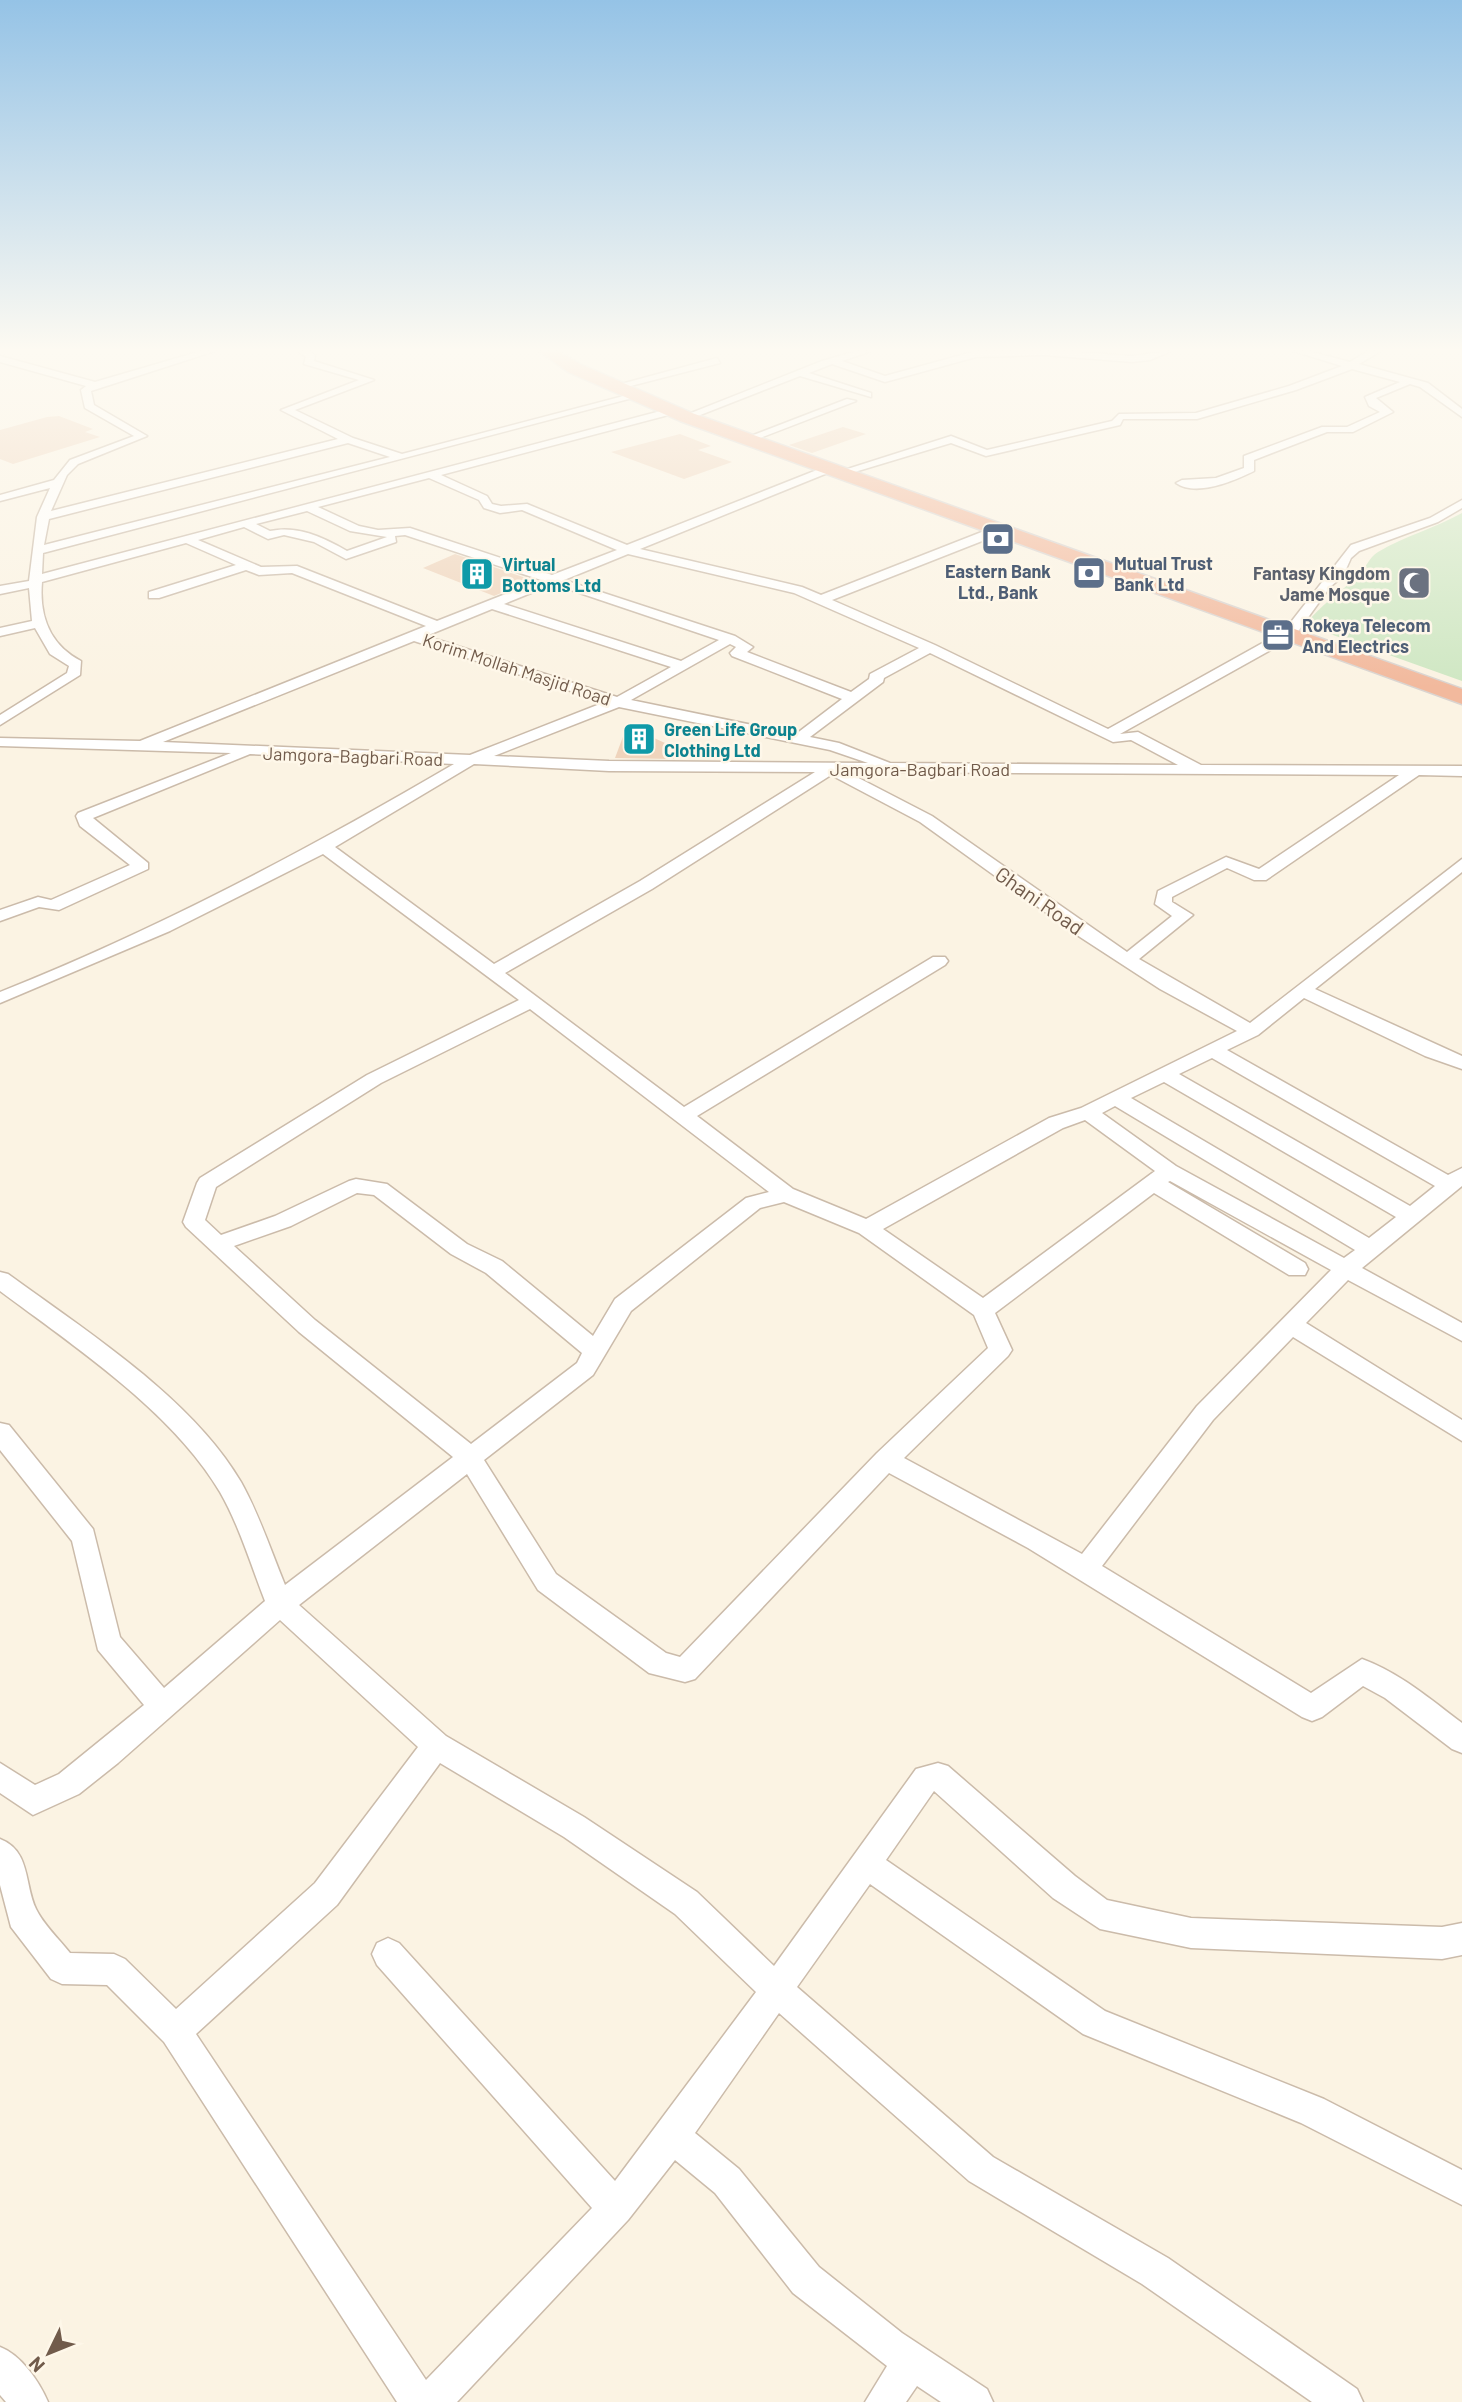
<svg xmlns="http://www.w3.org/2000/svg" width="1462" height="2402" font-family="Barlow,sans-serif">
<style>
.green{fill:#cfe7c3}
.building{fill:#efd4bc}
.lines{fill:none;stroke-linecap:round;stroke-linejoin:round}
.street-casing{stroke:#cbbbaa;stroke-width:3}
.highway-casing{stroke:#dad4d0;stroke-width:3}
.street{fill:#fff;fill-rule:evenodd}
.highway{fill:#f2b99d;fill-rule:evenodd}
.labels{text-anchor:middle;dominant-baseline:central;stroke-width:5;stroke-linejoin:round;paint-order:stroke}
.far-service-label{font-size:18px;font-weight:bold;fill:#4e5e75;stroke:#fef7e9;text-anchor:start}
.far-culture-label{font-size:18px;font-weight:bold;fill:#0d838f;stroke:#fef7e9;text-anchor:start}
.far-worship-label{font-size:18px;font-weight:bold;fill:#5b616d;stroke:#fef7e9;text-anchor:end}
.far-street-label{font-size:18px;fill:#715b4b;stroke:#fef7e9}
.street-label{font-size:21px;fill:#715b4b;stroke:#fef7e9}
</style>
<rect width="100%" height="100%" fill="#fbf3e3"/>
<path class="green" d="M1462,513v168l-157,-56c17,-21 33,-31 52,-48 8,-7 12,-20 21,-25 27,-16 57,-24 84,-39z"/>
<g class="building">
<polygon points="59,416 93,429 85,432 100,437 13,464 0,459 0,430 47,417"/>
<polygon points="843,427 866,434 812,453 789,445"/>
<polygon points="680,434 711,446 698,450 732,462 684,479 611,452"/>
<polygon points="455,554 532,580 494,596 423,568"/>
<polygon points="627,726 683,751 674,759 615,758"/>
</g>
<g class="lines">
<defs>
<g id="street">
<path d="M201,351h14l-124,40 3,14 53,31 -69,28 -11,11 -16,36 287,-72 -57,-29 78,-30 -55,-16 2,-7 -8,-6h11l6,4 -1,6 60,19 -79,30 58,28 49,16 233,-61 5,3 -597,157 -1,21 630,-166 4,1v4l-235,62 46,21 5,8 9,2 26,-2 100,41 200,-79h8v4l-195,79 162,38 19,8 176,-69h8v6l-173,68 103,45 173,84 176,-98 67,-86 79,-27 32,-18v8l-24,14 -79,29 -8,7 -8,18 -13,11 -36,50 -174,97 18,-2 63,33 261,1v10l-43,-1 -153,105h-12l-27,-12 -55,29v5l21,13 -54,44 111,64 212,-164v13l-147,117 147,67v13l-37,-13 -121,-58 -46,37 -31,15 221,125 14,-7v18l-100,82 100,55v18l-114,-61 -42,43 156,97v21l-169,-104 -80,83 -111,146 209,127 51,-34c38,14 68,40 100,64v30l-10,-4 -67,-51 -22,-12 -41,31 -10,4 -10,-4 -274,-169 -139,-75 -194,206 -10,3 -36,-9 -111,-83 -71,-116 -168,131 147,131 138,81 113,75 77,74 142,-197 22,-6 10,3 127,110 32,24 84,18 251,9 20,-4v32l-20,4 -251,-11 -91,-19 -47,-31 -119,-107 -48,69 219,151 219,88 138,71v35l-161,-82 -218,-89 -213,-150 -73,103 196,170 175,101 189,131 6,13h-51l-170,-118 -173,-103 -190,-168 -84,120 44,36 80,98 83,66 85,56 6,13h-52l-24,-16 -11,16h-41l22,-36 -94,-73 -78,-100 -40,-33 -47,60 -171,182h-60l-233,-360 -57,-57 -45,-1 -11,-5 -40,-52 -11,-42v-46c31,12 24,45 36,70 7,15 23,30 34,44l44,1 11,5 51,50 139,-126 103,-136 -138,-127 -162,143 -39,31 -46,21 -33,-22v-30l35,22 24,-11 85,-69 -46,-55 -26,-109 -72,-91v-27l9,2 84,104 27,108 44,51 101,-87c-14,-36 -26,-76 -45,-109 -47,-80 -146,-146 -220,-201v-19l8,2c78,57 184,124 233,208 18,32 30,69 44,103l168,-128 -154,-125 -113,-105 -3,-5 14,-39 3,-5 167,-103 152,-75 -196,-146 -153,77 -170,72v-11c159,-63 307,-142 454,-228l-204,-10 -157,64 55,45v6l-89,41 -20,-3 -39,14v-11l38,-13 13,3 79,-35 -50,-39 -4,-10 2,-3 153,-60 -231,-7v-8l140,3 286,-115 -134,-53 -33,2 -13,-5 -87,28h-10v-6l87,-27 -50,-22 -144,39c-3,34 8,63 39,79l-1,14 -80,50v-10l67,-42 2,-7 -19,-12 -15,-26 -35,8v-8l32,-7 -3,-33 -29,6v-8l29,-5 8,-64 13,-29 -50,13v-6l54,-15 16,-20 64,-24 -49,-28 -4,-18 5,-4 -86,-24v-6l95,26zM348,443l42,14 -346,88 5,-26zM429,478l50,22 5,8 16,5 22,-3 95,40 -65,25 -142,-47 -32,2 -19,-4 -41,-19zM307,511l43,20 37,6 -40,14c-24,-14 -50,-26 -77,-20l-14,-7zM244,527l24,12 16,-4 30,7 32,17 50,-17 -1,-6 10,-1 136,45 -104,41 -140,-55 -36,1 -63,-27zM628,554l166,39 125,55 -49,26 -1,5 -18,13 -104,-40 6,-5 -18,-11 -171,-56zM553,584l166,56 -38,21 -177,-57zM492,609l179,58 -54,30 -191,-61zM414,641l191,61 -135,53 -307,-13zM730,644l6,3 -6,6 2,3 110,43 -46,35 -165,-34zM930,653l183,89 18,-2 47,25 -288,-2 -51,-20 -29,-6 73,-55 1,-4zM619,707l211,43 38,13 -259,-2 -115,-5zM474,764l135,7 206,1 -175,109 -146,83 -159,-117zM847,772l552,3 -140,94 -33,-12 -68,34 -3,13 17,12 -45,36 -195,-136zM831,775l89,47 160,115 80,52 77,42 -156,77 -32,10 -183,101 -73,-30 -96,-73 248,-151 3,-4 -3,-4h-12l-249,150 -179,-134 147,-84zM530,1009l239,183 -23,6 -131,101 -22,37 -91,-75 -35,-17 -80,-60 -31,-5 -7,2 -74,35 -54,19 -16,-15 11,-33 165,-104zM1212,1058l223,128 -25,20 -231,-132zM1164,1082l232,135 -27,21 -238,-140zM1115,1106l240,144 -11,8 -168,-92 -74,-53zM1085,1120l70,51 -172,127 -100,-69 180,-101zM1170,1181l161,89 -134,136 -115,148 -178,-96 104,-102 4,-6 -17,-37 159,-120 135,82h16l3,-6 -3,-6 -137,-81zM357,1193l17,2 77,59 35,19 96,80 -5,10 -106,81 -156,-124 -81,-74 57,-20zM784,1202l75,31 115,82 14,33 -111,105 -197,204 -14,-4 -110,-79 -72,-114 109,-85 38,-64 129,-103zM440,1763l124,74 111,77 81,78 -141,189 -216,-238 -11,-5 -11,5 -5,11 5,11 215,243 -166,172 -230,-346 141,-129z"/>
<polygon points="857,351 871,351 842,361 885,376 976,351 1063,351 1132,356 1171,351 1150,360 1132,362 1044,355 976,357 885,382 832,364 809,373 871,393 871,397 800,376 690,419 681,417 822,361"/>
<path d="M1293,351h15l42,11 18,-11h13l-22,13 69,19 34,26v8l-42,-30 -10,-3 -34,14 17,14 -40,20h-26l-73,28v11c-20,10 -58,26 -78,12l6,-3 34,-2 28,-10v-12l78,-29h25l33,-15 -11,-6 -4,-9 35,-15 -48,-13 -56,21 -99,29h-74l-3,6 -134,31 -35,-13 -103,31 -10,-2 113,-36 36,14 125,-29 7,-7 77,-1 93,-27 53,-20z"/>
<polygon points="717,358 720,363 615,390 610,387"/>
<polygon points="847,399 856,401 752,441 743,439"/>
<path d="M0,2347c21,8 39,34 48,55h-42l-6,-7z"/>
</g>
<polygon id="highway" points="539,351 558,351 580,364 692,413 1462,689 1462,704 680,421 568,372"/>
</defs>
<use href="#street" class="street-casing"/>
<use href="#highway" class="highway-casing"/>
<use href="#street" class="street"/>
<use href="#highway" class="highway"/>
</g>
<linearGradient id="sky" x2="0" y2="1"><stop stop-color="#95c3e6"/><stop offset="0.51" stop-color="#fdfaf2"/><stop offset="1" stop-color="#fdfaf2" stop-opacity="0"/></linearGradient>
<rect width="1462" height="687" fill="url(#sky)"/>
<defs>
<symbol id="bank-square" viewBox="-11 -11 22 22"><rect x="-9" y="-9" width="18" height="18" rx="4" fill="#5c6f8a" stroke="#fef7e9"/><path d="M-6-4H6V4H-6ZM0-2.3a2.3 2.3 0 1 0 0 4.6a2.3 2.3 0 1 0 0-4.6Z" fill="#fff"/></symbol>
<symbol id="building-square" viewBox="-11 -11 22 22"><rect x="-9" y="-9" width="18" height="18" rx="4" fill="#0f9aa8" stroke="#fef7e9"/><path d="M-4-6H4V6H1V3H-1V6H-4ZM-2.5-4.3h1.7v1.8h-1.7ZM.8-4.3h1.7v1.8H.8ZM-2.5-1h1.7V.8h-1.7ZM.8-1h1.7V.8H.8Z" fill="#fff"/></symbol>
<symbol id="mosque-square" viewBox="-11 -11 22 22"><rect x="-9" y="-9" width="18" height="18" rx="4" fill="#6b7280" stroke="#fef7e9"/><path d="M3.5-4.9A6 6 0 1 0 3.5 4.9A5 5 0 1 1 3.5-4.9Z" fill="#fff"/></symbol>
<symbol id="office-square" viewBox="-11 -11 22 22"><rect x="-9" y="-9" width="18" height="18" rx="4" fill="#5c6f8a" stroke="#fef7e9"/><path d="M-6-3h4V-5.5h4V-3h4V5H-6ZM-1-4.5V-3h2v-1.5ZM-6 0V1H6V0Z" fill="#fff"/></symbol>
</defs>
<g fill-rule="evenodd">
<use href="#bank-square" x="979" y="520" width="38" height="38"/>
<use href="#bank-square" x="1070" y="554" width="38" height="38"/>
<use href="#building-square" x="458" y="555" width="38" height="38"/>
<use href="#mosque-square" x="1395" y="564" width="38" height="38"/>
<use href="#office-square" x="1259" y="616" width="38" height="38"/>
<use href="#building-square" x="620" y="720" width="38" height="38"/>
</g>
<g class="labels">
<g class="far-service-label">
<text x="1114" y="563">Mutual Trust<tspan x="1114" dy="21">Bank Ltd</tspan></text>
<text x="998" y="571" text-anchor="middle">Eastern Bank<tspan x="998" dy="21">Ltd., Bank</tspan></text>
<text x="1302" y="625">Rokeya Telecom<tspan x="1302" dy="21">And Electrics</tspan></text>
</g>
<g class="far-culture-label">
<text x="502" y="564">Virtual<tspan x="502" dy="21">Bottoms Ltd</tspan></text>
<text x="664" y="729">Green Life Group<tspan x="664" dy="21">Clothing Ltd</tspan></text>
</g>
<g class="far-worship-label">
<text x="1390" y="573">Fantasy Kingdom<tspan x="1390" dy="21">Jame Mosque</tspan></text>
</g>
<g class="far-street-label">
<text transform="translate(517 669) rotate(18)">Korim Mollah Masjid Road</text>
<text transform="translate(353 756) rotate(2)">Jamgora-Bagbari Road</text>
<text x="920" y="769">Jamgora-Bagbari Road</text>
</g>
<g class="street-label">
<text transform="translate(1040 900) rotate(35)">Ghani Road</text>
</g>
</g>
<g transform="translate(49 2353) rotate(227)" stroke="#fef7e9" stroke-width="5" paint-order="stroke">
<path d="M0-5L12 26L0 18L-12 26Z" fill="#715b4b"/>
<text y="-10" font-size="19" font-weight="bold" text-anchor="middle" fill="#715b4b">N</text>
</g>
</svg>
